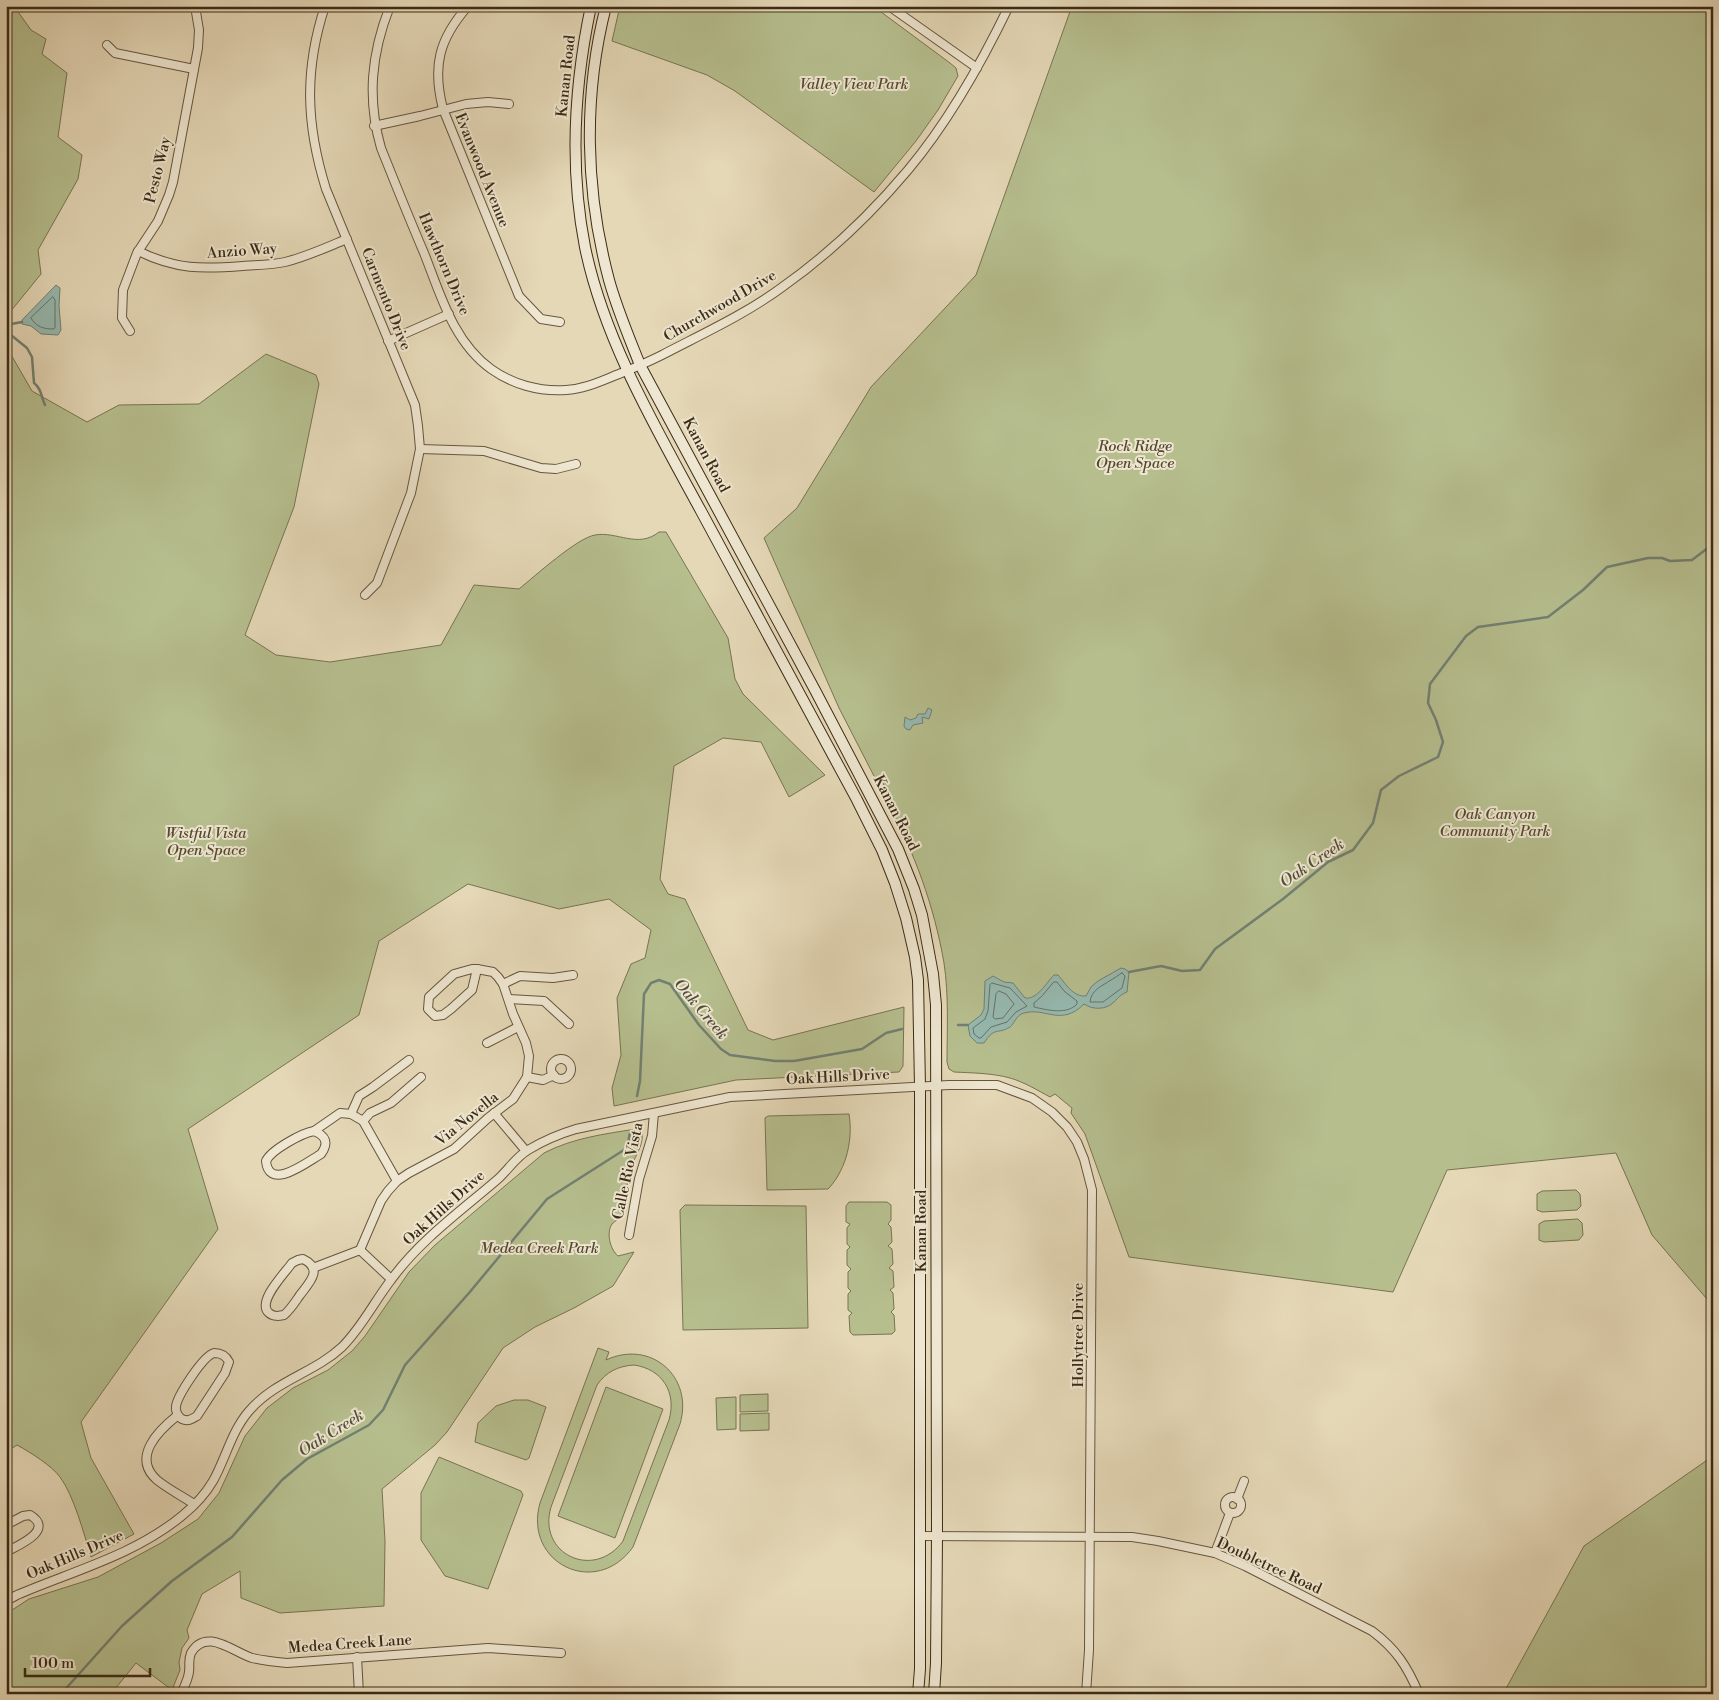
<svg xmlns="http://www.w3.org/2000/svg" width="1719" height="1700" font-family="'Libre Bodoni',serif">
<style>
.green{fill:#b6be8e;stroke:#787452;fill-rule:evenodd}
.water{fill:#96b9b0;stroke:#728072}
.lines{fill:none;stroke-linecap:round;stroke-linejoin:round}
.shore{stroke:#687263;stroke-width:1}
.stream{stroke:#728072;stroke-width:2.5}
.minor-casing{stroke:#66563e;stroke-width:10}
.secondary-casing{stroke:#3b2b16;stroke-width:12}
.minor{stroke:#eee6d0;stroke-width:8}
.secondary{stroke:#eee6d0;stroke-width:10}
.labels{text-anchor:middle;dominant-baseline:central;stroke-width:4;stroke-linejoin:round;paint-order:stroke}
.street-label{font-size:15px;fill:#3b2b16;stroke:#eee6d0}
.park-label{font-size:15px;font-style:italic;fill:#54482e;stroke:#eee6d0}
.water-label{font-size:16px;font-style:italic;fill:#524e3c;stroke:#eee6d0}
</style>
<rect width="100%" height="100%" fill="#e5d8b7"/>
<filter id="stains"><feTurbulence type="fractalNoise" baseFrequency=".004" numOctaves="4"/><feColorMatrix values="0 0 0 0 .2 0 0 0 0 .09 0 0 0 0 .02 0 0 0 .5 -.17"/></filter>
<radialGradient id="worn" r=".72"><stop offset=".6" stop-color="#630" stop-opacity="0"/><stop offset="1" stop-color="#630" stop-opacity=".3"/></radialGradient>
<g class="green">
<polygon points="6,6 14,6 31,30 46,39 42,54 67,73 58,137 82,155 78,179 38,250 41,274 6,317"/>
<polygon points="620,6 873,6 950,63 956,68 958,76 938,110 916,141 874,192 735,91 707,75 612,41"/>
<path d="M1072,6h641v1300l-61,-71 -36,-82 -169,17 -54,122 -264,-35 -44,-123 -14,-21 1,-5 -17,-14 -5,3c-13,-7 -26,-15 -40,-19 -18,-5 -38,-5 -56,-6l-5,-3 -2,-7c0,-33 2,-66 -3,-99 -10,-58 -30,-111 -57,-162l3,-5 -10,-18h-5l-36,-70 -75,-170 33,-30 74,-121 105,-112z"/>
<path d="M6,346l26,45 55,31 32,-17 80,-1 67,-50 50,21 3,9 -25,123 -49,128 31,20 54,7 111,-17 33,-60 45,4c16,-13 58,-51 76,-54 22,-4 43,14 64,-3h7l62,106 7,41 8,15 82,81 -36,22 -28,-55 -38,-4 -49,28 -14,113 8,15 17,5 63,131 25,10 131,-33 -1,59 -4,6 -163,8 -122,26 -2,-18 9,-33 -4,-57 14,-34 14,-6 6,-28 -42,-31 -50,10 -91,-25 -89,57 -20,74 -171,114 30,100 -137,193 10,36 43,76 -43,23c-7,-23 -17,-61 -31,-80 -8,-11 -30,-25 -43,-32l-11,7z"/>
<path d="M849,1114c4,25 -2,53 -19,73l-2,2 -61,1 -2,-72 3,-2z"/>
<path d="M636,1129l5,1c5,13 -7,27 -11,40 -3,11 -5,37 -10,46 -1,3 -5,5 -8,8 -6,9 -2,25 6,32l16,-4 -21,34 -39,22 -39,19 -32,21 -56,84 -12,13 -53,44 3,52 -1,65 -104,7 -39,-15 -1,-27 -38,23 -15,36 2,8 -7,10 -3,14 1,8 -8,20 -36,-27 -25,31h-105v-80l23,-15 69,-22 63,-34 37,-24 21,-26 26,-57 22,-28 26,-20 35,-18 24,-19 13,-15 44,-64 26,-27 109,-92c29,-15 60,-19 92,-24z"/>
<polygon points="1576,1190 1580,1194 1581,1206 1577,1210 1542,1212 1537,1210 1537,1194 1542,1191"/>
<polygon points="849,1202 887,1202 891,1205 891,1220 888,1224 891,1227 892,1242 888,1246 892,1249 893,1264 889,1268 893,1271 894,1287 890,1290 893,1293 894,1309 891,1312 894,1315 895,1331 892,1334 853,1335 850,1332 849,1316 852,1313 848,1310 848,1294 851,1291 848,1288 848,1272 851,1269 847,1265 847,1250 850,1247 847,1244 847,1228 850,1224 846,1222 846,1206"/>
<polygon points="685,1205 806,1206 808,1328 683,1330 680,1210"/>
<polygon points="1578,1219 1582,1223 1583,1235 1579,1240 1544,1242 1539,1240 1539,1224 1544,1221"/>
<path d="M598,1348l11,4 -3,8c45,-21 88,17 74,64l-47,123c-37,52 -110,16 -93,-44zM634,1365c28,4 43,27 35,55l-46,121c-29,40 -86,13 -72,-34l46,-122c9,-13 21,-19 37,-20z"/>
<polygon points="606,1387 663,1409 615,1538 558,1516"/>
<polygon points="768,1394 768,1411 740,1412 740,1395"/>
<polygon points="736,1397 736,1429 717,1430 716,1398"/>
<polygon points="514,1400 528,1400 546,1407 529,1458 526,1460 475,1442 478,1423 496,1406"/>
<polygon points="769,1413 769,1430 740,1431 740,1414"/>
<polygon points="1713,1456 1713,1694 1503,1694 1584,1546"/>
<polygon points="439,1457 521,1491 523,1495 488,1589 445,1576 421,1540 421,1493"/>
</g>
<g class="water">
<polygon points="56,285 60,288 59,306 61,330 58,335 41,334 31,326 22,324 22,320"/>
<polygon points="928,708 932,710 929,719 922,717 923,723 913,725 910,730 906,729 904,726 905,717 910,720 916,718 918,714 925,714"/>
<path d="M1121,968l4,1 4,3 -2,20c-7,3 -8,5 -13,10 -8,8 -21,8 -30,2 -23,23 -38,3 -60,9 -8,2 -9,10 -14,14 -13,8 -15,-1 -26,16h-7l-7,-7 -2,-11 13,-10 3,-6 1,-28 8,-5 11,6 9,1 12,15c12,2 21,-15 29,-23h4c8,9 15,22 28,21l5,-9 7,-6z"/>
</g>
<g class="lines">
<g class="shore">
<path d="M53,297l2,3v28l-2,1c-9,0 -17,-2 -22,-11z"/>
<path d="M1122,973l3,3 -3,12 -19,14h-13c1,-12 12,-16 21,-22 4,-2 7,-5 11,-7z"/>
<path d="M1054,982h3l8,10 12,9v3c-10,11 -30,6 -43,3v-4l8,-7z"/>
<polygon points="992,983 1010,988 1027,1006 1016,1012 1007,1022 991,1027 981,1038 979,1038 974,1034 973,1028 985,1019 988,1011 990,985"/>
<polygon points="999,991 1006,994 1014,1004 1003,1018 995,1019 993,1017 996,994"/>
</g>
<g class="stream">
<polyline points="6,325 22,322"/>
<path d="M6,331l21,17 5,9 2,26c8,6 7,14 11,22"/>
<polyline points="1129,972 1161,966 1182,971 1200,970 1215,949 1283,899 1328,862 1353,850 1373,823 1381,790 1399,776 1438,757 1443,742 1436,720 1428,703 1430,684 1466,636 1478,627 1548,617 1583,590 1607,567 1648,558 1662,558 1670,561 1692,560 1713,544"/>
<polyline points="958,1025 968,1025"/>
<polyline points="637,1096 640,1081 644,994 651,983 659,980 670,984 699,1025 721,1049 730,1055 775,1061 794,1061 862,1049 886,1033 902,1029"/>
<polyline points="61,1694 122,1626 172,1581 232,1537 282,1480 307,1459 369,1425 383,1410 405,1365 469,1293 547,1199 627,1148 630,1133"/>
</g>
<defs>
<g id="minor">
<path d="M325,6c-21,64 -19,119 1,183l89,216 3,21 2,23 -9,44 -34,90 -12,12"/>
<path d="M390,6c-19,48 -23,93 -9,142 14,35 28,70 43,105 16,40 29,89 67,116 21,15 48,23 75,21 19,-1 35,-9 53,-16 15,-6 29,-12 43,-19 40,-21 82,-40 119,-67 47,-33 90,-74 127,-118 41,-49 73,-106 101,-164"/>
<path d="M468,6c-29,33 -36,60 -25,103l76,187 22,23 19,3"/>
<polyline points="889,6 977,68"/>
<polyline points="107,45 115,53 194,69"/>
<polyline points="374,126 420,116 466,104 488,102 509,104"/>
<path d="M138,251c39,19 64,18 105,15 14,-1 29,-1 42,-4 21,-5 42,-15 62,-23"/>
<polyline points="130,331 122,318 123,290 137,253 158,221 169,195 173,182 198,48 199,30 195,6"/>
<polyline points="388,341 449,314"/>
<polyline points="420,449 484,451 541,468 556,469 576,464"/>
<polygon points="472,969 477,969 472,990 451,1009 443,1015 435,1016 428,1009 429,997 454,974"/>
<polyline points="503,984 520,976 553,978 573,975"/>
<polyline points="509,999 544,1001 569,1024"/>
<polyline points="487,1043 518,1027"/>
<circle cx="561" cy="1069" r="10"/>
<polyline points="527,1077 543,1080 554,1075"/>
<polyline points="494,1113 526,1151"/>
<polyline points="351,1114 359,1096 373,1087 409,1060"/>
<polyline points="363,1121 370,1113 391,1103 421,1077"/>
<path d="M314,1131c12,5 15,12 7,23 -14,8 -52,38 -55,7 5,-11 36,-28 48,-30z"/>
<polyline points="314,1131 340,1113 351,1114 363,1121 397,1181"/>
<polyline points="629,1235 639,1179 652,1136 654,1113"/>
<polyline points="360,1250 381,1201 388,1191 397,1181 409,1173 454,1149 488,1118 513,1099 527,1077 529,1056 526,1043 513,1014 503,984 498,977 493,972 477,969"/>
<polyline points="360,1250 391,1279"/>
<path d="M303,1259c21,10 6,24 -3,36 -5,7 -9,14 -16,20 -5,1 -10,2 -15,-2 -13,-11 16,-40 23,-50l6,-3z"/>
<polyline points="313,1268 360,1250"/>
<path d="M214,1353c8,0 12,3 15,9l-4,11 -28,43c-5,3 -9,6 -15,3 -4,-2 -7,-8 -6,-13 2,-11 27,-50 38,-53z"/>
<path d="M178,1415c-19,15 -47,42 -21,65 11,9 25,16 37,24"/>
<circle cx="1233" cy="1505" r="8"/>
<polyline points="1237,1499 1244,1481"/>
<path d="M6,1525l17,-9 7,-1c25,15 -11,30 -24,37"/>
<path d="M920,1536l212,1 26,4 57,12 30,13 127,65c24,18 35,35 47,63"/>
<polyline points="1215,1553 1230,1513"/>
<path d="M6,1601l11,-6c56,-24 118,-40 166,-80 11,-9 23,-22 30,-34 13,-23 18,-49 36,-70 27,-31 65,-38 93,-64 20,-20 32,-45 49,-67 29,-40 70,-69 107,-101 10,-9 18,-22 30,-29 15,-9 31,-16 48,-21l154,-32 219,-12h48l35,13 20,14 15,15 10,15 7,17 8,31 -3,460 -3,44"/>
<polyline points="357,1657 359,1694"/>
<path d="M181,1694c3,-7 7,-14 8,-22 1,-7 -1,-12 2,-19 15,-26 42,-1 61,5 12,3 23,4 35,5l201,-15 73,5"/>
</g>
<g id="secondary">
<path d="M591,6c-17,80 -22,159 -6,241 19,93 71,181 116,264 52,97 104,193 156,289l25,50 13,33 11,35 9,39 3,23 2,107v582l-2,25"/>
<path d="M606,6c-23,90 -21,184 3,274 8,29 20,57 31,85l176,327 82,157 16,40 8,26 11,59 3,31 1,531 -1,127 -2,31"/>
</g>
</defs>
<use href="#minor" class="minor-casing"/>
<use href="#secondary" class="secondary-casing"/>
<use href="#minor" class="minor"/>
<use href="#secondary" class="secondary"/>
</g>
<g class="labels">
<g class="street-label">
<text transform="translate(566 76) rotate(-84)">Kanan Road</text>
<text transform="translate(158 170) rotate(-76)">Pesto Way</text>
<text transform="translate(482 170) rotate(68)">Evanwood Avenue</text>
<text transform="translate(242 251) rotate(-4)">Anzio Way</text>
<text transform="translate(444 264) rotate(67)">Hawthorn Drive</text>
<text transform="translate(386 299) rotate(68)">Carmento Drive</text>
<text transform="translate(720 306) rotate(-30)">Churchwood Drive</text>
<text transform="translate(706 455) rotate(62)">Kanan Road</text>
<text transform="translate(896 813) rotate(63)">Kanan Road</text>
<text transform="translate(838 1077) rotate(-3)">Oak Hills Drive</text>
<text transform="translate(467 1119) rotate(-39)">Via Novella</text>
<text transform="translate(628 1171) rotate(-78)">Calle Rio Vista</text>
<text transform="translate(444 1208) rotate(-42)">Oak Hills Drive</text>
<text transform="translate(921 1231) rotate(-90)">Kanan Road</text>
<text transform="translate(1078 1335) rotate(-90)">Hollytree Drive</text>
<text transform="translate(75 1555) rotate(-23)">Oak Hills Drive</text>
<text transform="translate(1269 1566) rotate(25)">Doubletree Road</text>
<text transform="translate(350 1644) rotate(-4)">Medea Creek Lane</text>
</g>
<g class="park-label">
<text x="854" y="84">Valley View Park</text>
<text x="1135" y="446">Rock Ridge<tspan x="1135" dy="17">Open Space</tspan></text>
<text x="1495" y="814">Oak Canyon<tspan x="1495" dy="17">Community Park</tspan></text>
<text x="206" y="833">Wistful Vista<tspan x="206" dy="17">Open Space</tspan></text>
<text x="539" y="1248">Medea Creek Park</text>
</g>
<g class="water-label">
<text transform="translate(1312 863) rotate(-34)">Oak Creek</text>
<text transform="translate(701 1009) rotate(50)">Oak Creek</text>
<text transform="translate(331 1433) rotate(-32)">Oak Creek</text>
</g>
</g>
<rect width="1719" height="1700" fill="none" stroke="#e5d8b7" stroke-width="25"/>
<rect x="8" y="8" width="1704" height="1685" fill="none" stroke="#3b2b16" stroke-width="2.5"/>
<rect x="12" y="12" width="1694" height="1675" fill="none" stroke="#3b2b16"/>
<path d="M25 1668v8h125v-8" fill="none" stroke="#3b2b16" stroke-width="2.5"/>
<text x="32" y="1668" font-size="15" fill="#3b2b16" stroke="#eee6d0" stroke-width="4" paint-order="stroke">100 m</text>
<rect width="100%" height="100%" filter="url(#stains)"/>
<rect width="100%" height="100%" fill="url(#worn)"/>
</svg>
